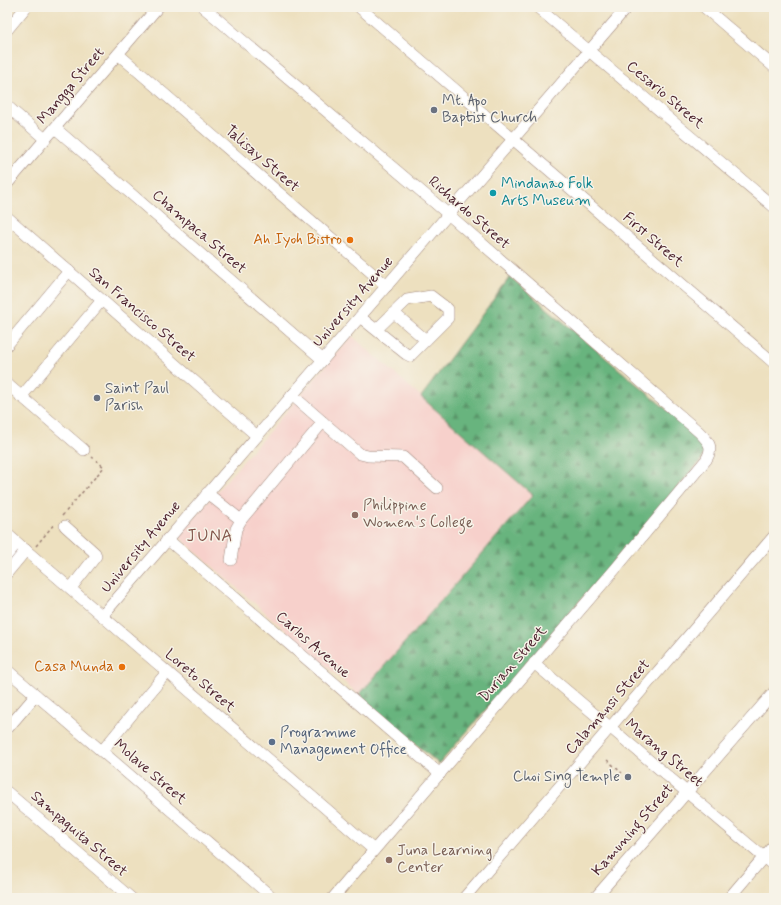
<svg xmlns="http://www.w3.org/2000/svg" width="781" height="905" font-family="Mynerve,sans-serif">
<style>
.built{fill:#f7d0cb}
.forest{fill:url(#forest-firs);stroke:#596a54}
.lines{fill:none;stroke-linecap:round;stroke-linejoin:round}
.minor-casing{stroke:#9c8075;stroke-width:12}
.path{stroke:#9c8075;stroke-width:1.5;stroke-dasharray:3 3;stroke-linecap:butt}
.minor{stroke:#fff;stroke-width:11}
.worship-dot{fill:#6b7280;stroke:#f7f3e8;stroke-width:1.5}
.culture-dot{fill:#0f9aa8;stroke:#f7f3e8;stroke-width:1.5}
.food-dot{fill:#e8710a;stroke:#f7f3e8;stroke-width:1.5}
.education-dot{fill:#8d6e63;stroke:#f7f3e8;stroke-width:1.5}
.service-dot{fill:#5c6f8a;stroke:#f7f3e8;stroke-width:1.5}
.labels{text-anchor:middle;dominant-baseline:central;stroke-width:3;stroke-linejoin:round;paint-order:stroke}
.street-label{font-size:15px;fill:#4a1f2b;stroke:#f7f3e8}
.worship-label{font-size:15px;fill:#5b616d;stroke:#f7f3e8;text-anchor:start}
.culture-label{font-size:15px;fill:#0d838f;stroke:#f7f3e8;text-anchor:start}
.food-label{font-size:15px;fill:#c56008;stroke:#f7f3e8;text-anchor:end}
.education-label{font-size:15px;fill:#785e54;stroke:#f7f3e8;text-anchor:start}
.service-label{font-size:15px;fill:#4e5e75;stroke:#f7f3e8;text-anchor:start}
.quarter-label{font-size:17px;letter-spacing:1px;fill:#815349;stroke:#f7f3e8}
</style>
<defs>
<pattern id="forest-firs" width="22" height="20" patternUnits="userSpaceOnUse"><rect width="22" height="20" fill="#68b47e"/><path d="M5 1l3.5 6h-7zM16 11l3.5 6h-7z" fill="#589267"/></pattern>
</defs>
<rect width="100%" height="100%" fill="#f7f3e8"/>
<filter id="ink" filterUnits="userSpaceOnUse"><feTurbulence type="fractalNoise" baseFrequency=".025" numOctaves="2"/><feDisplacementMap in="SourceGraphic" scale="8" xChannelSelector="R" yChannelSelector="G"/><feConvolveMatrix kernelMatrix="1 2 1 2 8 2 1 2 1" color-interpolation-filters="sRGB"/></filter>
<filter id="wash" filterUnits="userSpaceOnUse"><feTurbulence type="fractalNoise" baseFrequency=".012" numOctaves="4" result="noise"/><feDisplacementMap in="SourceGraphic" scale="16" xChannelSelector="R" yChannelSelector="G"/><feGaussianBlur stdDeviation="0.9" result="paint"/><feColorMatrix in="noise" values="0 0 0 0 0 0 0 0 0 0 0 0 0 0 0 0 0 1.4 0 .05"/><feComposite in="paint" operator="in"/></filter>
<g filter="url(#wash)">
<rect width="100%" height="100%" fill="#ede0bf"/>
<polygon class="built" points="352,336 533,494 359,695 178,536"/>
<polygon class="forest" points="510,277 698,436 706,449 701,460 439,764 359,695 533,495 421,397"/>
</g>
<g filter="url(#ink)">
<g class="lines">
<defs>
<g id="minor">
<path d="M203,7l245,207 251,218c10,10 15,15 7,28l-89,107 -284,331"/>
<polyline points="359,7 774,363"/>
<polyline points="537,7 774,207"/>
<polyline points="704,7 774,67"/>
<polyline points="7,30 26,7"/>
<polyline points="118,54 387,286"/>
<polyline points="7,106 45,139"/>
<polyline points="55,128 323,360"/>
<polyline points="7,184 158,7"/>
<polyline points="7,217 257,436"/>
<polyline points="394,313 426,340"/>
<polyline points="360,317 406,354 410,356 448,318 448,309 431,296 407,300 376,330"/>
<polyline points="7,345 69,271"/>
<polyline points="7,384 84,450"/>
<polyline points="21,397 102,300"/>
<polyline points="323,422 360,454 368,456 403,457 437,488"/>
<polyline points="207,493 241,520"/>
<polyline points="65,526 95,553 96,556 71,588"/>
<polyline points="7,534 374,850"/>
<polyline points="167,539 440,774"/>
<polyline points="7,555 17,543"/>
<polyline points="231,560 236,529 241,520 323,422 292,395"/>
<polyline points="7,573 26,550"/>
<polyline points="102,616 627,7"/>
<polyline points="534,663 774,866"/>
<polyline points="7,670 273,898"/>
<polyline points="7,729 36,695"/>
<polyline points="102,751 167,672"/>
<polyline points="7,792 131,898"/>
<polyline points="464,898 774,536"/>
<polyline points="595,898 774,692"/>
<polyline points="729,898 774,845"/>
</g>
</defs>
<use href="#minor" class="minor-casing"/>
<g class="path">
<polyline points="62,516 104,467 92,457"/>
<polyline points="36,546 55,523"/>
<polyline points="607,760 622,773"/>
</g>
<use href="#minor" class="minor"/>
</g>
</g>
<g class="worship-dot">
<circle cx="434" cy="110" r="4"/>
<circle cx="97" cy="398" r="4"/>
<circle cx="628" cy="777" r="4"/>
</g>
<circle class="culture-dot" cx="493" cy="193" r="4"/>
<g class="food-dot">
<circle cx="350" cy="240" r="4"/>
<circle cx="122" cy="667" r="4"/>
</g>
<g class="education-dot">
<circle cx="355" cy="515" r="4"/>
<circle cx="389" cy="860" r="4"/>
</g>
<circle class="service-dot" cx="272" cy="742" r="4"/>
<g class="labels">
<g class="street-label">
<text transform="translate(71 86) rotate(-50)">Mangga Street</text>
<text transform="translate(665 95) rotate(40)">Cesario Street</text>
<text transform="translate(262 159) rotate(41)">Talisay Street</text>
<text transform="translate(469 213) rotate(41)">Richardo Street</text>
<text transform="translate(199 232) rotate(41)">Champaca Street</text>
<text transform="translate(653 240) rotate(41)">First Street</text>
<text transform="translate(353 302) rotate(-49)">University Avenue</text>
<text transform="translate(142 315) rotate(41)">San Francisco Street</text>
<text transform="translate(141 547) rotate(-50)">University Avenue</text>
<text transform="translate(313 645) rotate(41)">Carlos Avenue</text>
<text transform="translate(513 664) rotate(-49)">Durian Street</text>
<text transform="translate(200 681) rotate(41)">Loreto Street</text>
<text transform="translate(608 707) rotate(-49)">Calamansi Street</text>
<text transform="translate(664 753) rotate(40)">Marang Street</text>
<text transform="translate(150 772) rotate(41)">Molave Street</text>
<text transform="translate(633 830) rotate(-49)">Kamuning Street</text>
<text transform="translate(79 834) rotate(41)">Sampaguita Street</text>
</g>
<g class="worship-label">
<text x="442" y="101">Mt. Apo<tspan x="442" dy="17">Baptist Church</tspan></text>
<text x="105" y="389">Saint Paul<tspan x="105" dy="17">Parish</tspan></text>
<text x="620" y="777" text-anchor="end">Choi Sing Temple</text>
</g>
<g class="culture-label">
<text x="501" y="184">Mindanao Folk<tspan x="501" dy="17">Arts Museum</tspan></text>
</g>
<g class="food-label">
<text x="342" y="240">Ah Iyoh Bistro</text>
<text x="114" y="667">Casa Munda</text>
</g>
<g class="education-label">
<text x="363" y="506">Philippine<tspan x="363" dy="17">Women's College</tspan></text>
<text x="397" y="851">Juna Learning<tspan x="397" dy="17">Center</tspan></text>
</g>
<g class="service-label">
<text x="280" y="733">Programme<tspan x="280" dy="17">Management Office</tspan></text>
</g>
<g class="quarter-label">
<text x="210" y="536">JUNA</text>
</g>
</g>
<rect width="781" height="905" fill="none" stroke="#f7f3e8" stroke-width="24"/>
</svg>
